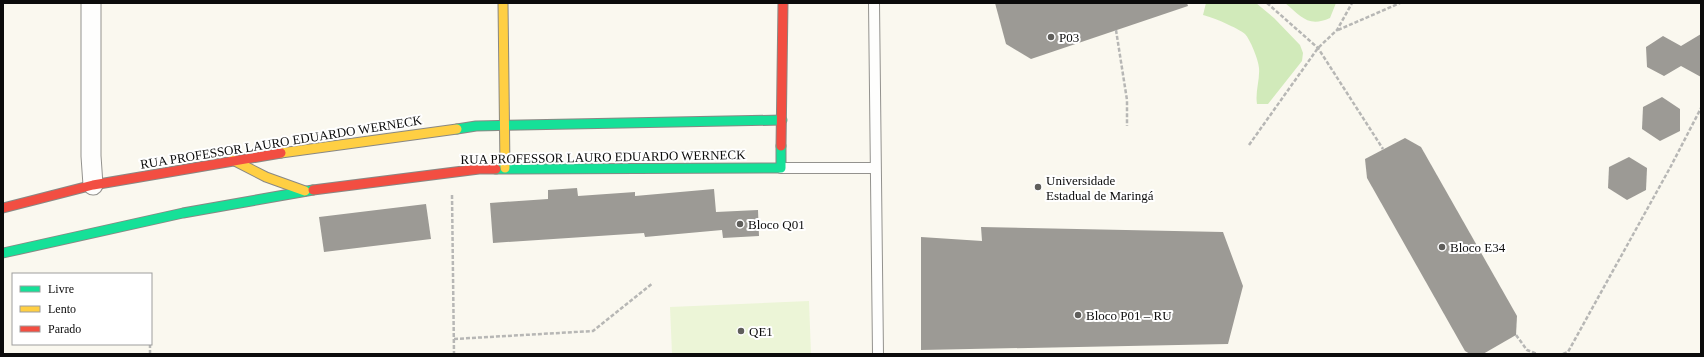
<svg xmlns="http://www.w3.org/2000/svg" width="1704" height="357" font-family="Georgia,serif">
<style>
.forest{fill:#d1eaba}
.pitch{fill:#ecf5d7}
.building{fill:#9c9a95}
.lines{fill:none;stroke-linecap:round;stroke-linejoin:round}
.lane-casing{stroke:#93928e;stroke-width:12}
.street-casing{stroke:#93928e;stroke-width:21}
.fast-casing{stroke:#898884;stroke-width:11}
.slow-casing{stroke:#898884;stroke-width:11}
.jam-casing{stroke:#898884;stroke-width:11}
.path{stroke:#b7b7b5;stroke-width:2.5;stroke-dasharray:4 2;stroke-linecap:butt}
.lane{stroke:#fefefd;stroke-width:10}
.street{stroke:#fefefd;stroke-width:19}
.fast{stroke:#16e098;stroke-width:9}
.slow{stroke:#ffcf43;stroke-width:9}
.jam{stroke:#f24e42;stroke-width:9}
.poi-dot{fill:#5f5e5b;stroke:#fff;stroke-width:1.5}
.labels{text-anchor:middle;dominant-baseline:central;stroke-width:4;stroke-linejoin:round;paint-order:stroke}
.poi-label{font-size:13px;fill:#0b0b0b;stroke:#fff;text-anchor:start}
.street-label{font-size:13px;fill:#0b0b0b;stroke:#fff}
</style>
<rect width="100%" height="100%" fill="#faf8ef"/>
<g class="forest">
<path d="M1206,3h50l18,15 26,27 3,8 -1,8 -34,43h-11c-2,-12 3,-24 2,-36 0,-7 -9,-29 -14,-34 -7,-6 -33,-17 -42,-19z"/>
<path d="M1285,3h51l-6,15c-22,10 -29,-2 -45,-15z"/>
</g>
<polygon class="pitch" points="809,301 811,354 672,354 670,307"/>
<g class="building">
<polygon points="995,3 1187,3 1188,6 1031,59 1006,44"/>
<polygon points="1701,34 1701,77 1681,66 1664,76 1647,67 1646,47 1663,36 1681,46"/>
<polygon points="1662,97 1680,109 1680,131 1660,141 1642,129 1643,107"/>
<polygon points="1405,138 1421,147 1517,316 1516,335 1483,354 1470,354 1465,351 1367,178 1365,159"/>
<polygon points="1629,157 1647,168 1646,190 1627,200 1608,188 1609,167"/>
<polygon points="577,188 578,196 635,192 635,196 714,189 716,212 758,210 759,236 723,238 722,230 645,237 644,233 493,243 490,203 548,199 548,190"/>
<polygon points="426,204 431,239 324,252 319,217"/>
<polygon points="981,227 1223,232 1243,286 1228,344 921,350 921,237 982,241"/>
</g>
<g class="lines">
<defs>
<g id="lane">
<polyline points="874,3 878,354"/>
<polyline points="781,168 875,168"/>
</g>
<polyline id="street" points="91,3 91,156 93,185"/>
<g id="fast">
<polyline points="457,129 476,126 782,120"/>
<polyline points="496,169 781,168 781,146"/>
<polyline points="3,253 183,213 313,190"/>
</g>
<g id="slow">
<polyline points="503,3 505,168"/>
<polyline points="281,153 457,129"/>
<polyline points="233,160 266,177 305,191"/>
</g>
<g id="jam">
<polyline points="781,146 783,3"/>
<polyline points="313,190 479,169 496,169"/>
<polyline points="3,208 93,185 281,153"/>
</g>
</defs>
<use href="#lane" class="lane-casing"/>
<use href="#street" class="street-casing"/>
<use href="#fast" class="fast-casing"/>
<use href="#slow" class="slow-casing"/>
<use href="#jam" class="jam-casing"/>
<g class="path">
<polyline points="1267,3 1318,48 1383,149"/>
<polyline points="1116,30 1127,100 1127,126"/>
<polyline points="1338,30 1400,3"/>
<polyline points="1249,145 1318,48 1337,30 1352,3"/>
<polyline points="452,195 454,354"/>
<polyline points="1516,335 1527,350 1537,354"/>
<polyline points="454,339 593,331 653,283"/>
<polyline points="150,344 150,354"/>
<polyline points="1563,354 1568,352 1671,166 1701,108"/>
</g>
<use href="#lane" class="lane"/>
<use href="#street" class="street"/>
<use href="#fast" class="fast"/>
<use href="#slow" class="slow"/>
<use href="#jam" class="jam"/>
</g>
<g class="poi-dot">
<circle cx="1051" cy="37" r="4"/>
<circle cx="1038" cy="187" r="4"/>
<circle cx="740" cy="224" r="4"/>
<circle cx="1442" cy="247" r="4"/>
<circle cx="1078" cy="315" r="4"/>
<circle cx="741" cy="331" r="4"/>
</g>
<g class="labels">
<g class="poi-label">
<text x="1059" y="37">P03</text>
<text x="1046" y="180">Universidade<tspan x="1046" dy="15">Estadual de Maringá</tspan></text>
<text x="748" y="224">Bloco Q01</text>
<text x="1450" y="247">Bloco E34</text>
<text x="1086" y="315">Bloco P01 – RU</text>
<text x="749" y="331">QE1</text>
</g>
<g class="street-label">
<text transform="translate(281 142) rotate(-9)">RUA PROFESSOR LAURO EDUARDO WERNECK</text>
<text transform="translate(603 157) rotate(-1)">RUA PROFESSOR LAURO EDUARDO WERNECK</text>
</g>
</g>
<rect width="1704" height="357" fill="none" stroke="#0b0b0b" stroke-width="8"/>
<rect x="12" y="273" width="140" height="72" fill="#ffffff" stroke="#9d9d9d"/>
<rect x="20" y="286" width="20" height="6" fill="#16e098" stroke="#9d9d9d"/>
<text x="48" y="293" font-size="12" fill="#0b0b0b">Livre</text>
<rect x="20" y="306" width="20" height="6" fill="#ffcf43" stroke="#9d9d9d"/>
<text x="48" y="313" font-size="12" fill="#0b0b0b">Lento</text>
<rect x="20" y="326" width="20" height="6" fill="#f24e42" stroke="#9d9d9d"/>
<text x="48" y="333" font-size="12" fill="#0b0b0b">Parado</text>
</svg>
